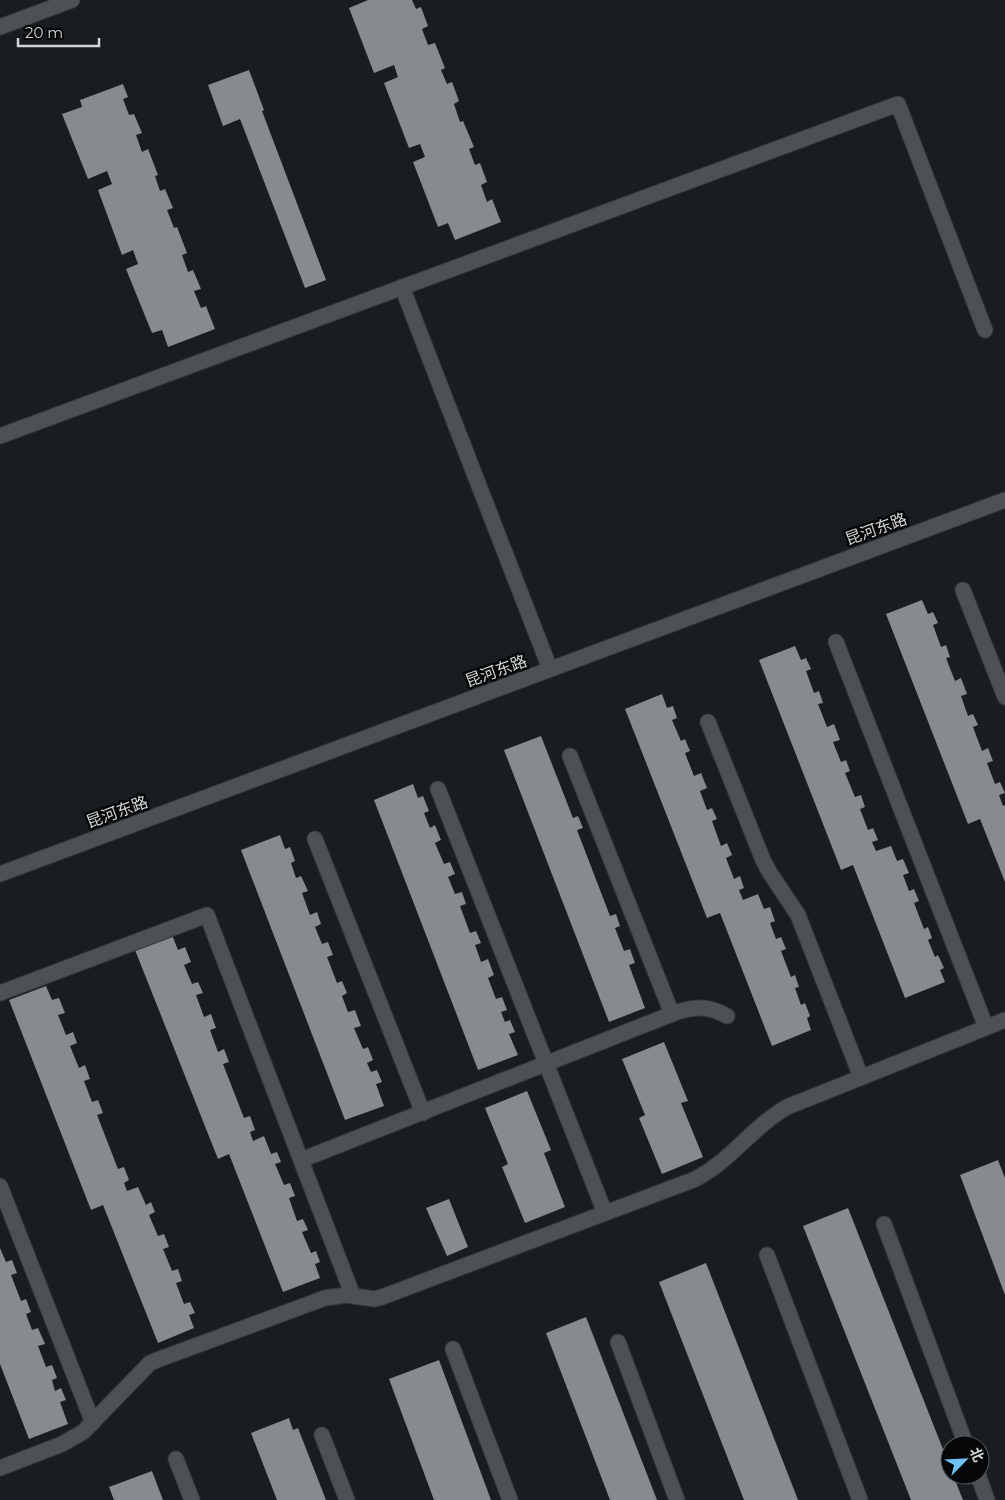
<svg xmlns="http://www.w3.org/2000/svg" width="1005" height="1500" font-family="Montserrat,'Noto Sans SC',sans-serif">
<style>
.building{fill:#878b8e}
.lines{fill:none;stroke-linecap:round;stroke-linejoin:round}
.minor-casing{stroke:#36393a;stroke-width:17}
.minor{stroke:#4d5154;stroke-width:15}
.labels{text-anchor:middle;dominant-baseline:central;stroke-width:5;stroke-linejoin:round;paint-order:stroke}
.street-label{font-size:16px;fill:#d3d6d7;stroke:#060708}
</style>
<rect width="100%" height="100%" fill="#1a1d1f"/>
<g class="building">
<polygon points="368,0 412,0 416,9 421,7 428,26 422,29 428,45 435,43 445,68 441,70 447,84 452,82 459,101 454,104 460,122 463,121 474,147 469,149 475,165 480,163 487,182 481,185 487,202 492,199 501,222 455,240 448,223 438,227 413,162 425,157 420,144 409,148 384,83 398,77 394,65 374,73 349,8"/>
<polygon points="249,70 264,110 262,111 326,280 305,288 240,119 223,126 208,85"/>
<polygon points="123,84 128,97 123,99 129,115 134,114 142,133 136,135 142,152 148,149 158,175 155,176 160,191 165,189 173,208 167,210 174,228 177,227 187,253 182,255 188,272 193,270 201,289 194,291 201,308 206,306 215,329 168,347 162,330 152,333 126,269 138,264 133,250 122,255 98,190 112,184 107,171 88,179 62,114 82,107 80,100"/>
<polygon points="922,600 928,614 933,612 938,623 933,625 941,647 946,645 950,657 946,658 955,681 961,678 967,694 961,696 968,716 973,714 978,725 973,727 982,751 988,748 993,761 987,763 995,784 1000,782 1005,793 999,795 1003,806 1005,805 1005,882 980,819 968,824 886,614"/>
<polygon points="795,646 801,660 806,658 811,669 806,671 814,693 819,691 823,703 818,704 827,727 834,724 840,740 833,742 841,762 846,760 850,771 845,773 855,797 861,795 865,807 860,809 868,830 873,828 878,840 872,842 876,851 891,846 897,861 903,859 909,873 903,875 909,891 914,889 919,901 914,903 924,929 928,927 932,938 928,940 935,957 938,955 944,968 940,970 945,982 905,998 853,865 841,870 759,660"/>
<polygon points="662,694 667,708 673,706 677,718 672,720 681,741 685,739 690,751 685,753 694,776 701,773 707,788 700,791 707,810 712,808 717,819 712,821 721,846 727,843 732,855 726,858 734,879 740,876 744,888 739,890 743,900 758,894 764,909 770,907 775,921 770,923 776,939 781,937 786,949 781,951 791,977 795,975 799,987 795,988 801,1005 805,1003 810,1016 807,1018 811,1030 772,1046 720,913 707,918 625,709"/>
<polygon points="541,736 573,818 578,816 583,828 577,830 610,916 616,914 620,926 615,928 624,951 630,949 635,963 629,965 645,1008 609,1022 504,750"/>
<polygon points="413,784 418,798 423,796 429,811 424,813 430,828 435,825 441,840 435,843 444,864 450,862 455,874 448,877 455,894 462,892 466,904 460,906 470,933 476,931 481,943 475,945 481,962 488,959 494,975 488,978 496,999 502,997 507,1010 501,1012 505,1022 510,1020 515,1032 509,1034 518,1055 478,1070 374,800"/>
<polygon points="280,835 285,849 290,847 295,861 291,863 296,878 301,876 308,891 302,893 310,915 317,912 321,924 315,927 322,944 328,942 333,955 327,957 337,983 342,981 347,993 342,996 348,1012 355,1010 361,1026 354,1028 363,1049 368,1047 373,1060 367,1063 371,1072 377,1070 382,1082 376,1084 384,1106 345,1120 241,850"/>
<polygon points="172,935 178,950 185,947 191,962 184,965 192,984 198,982 203,993 196,995 204,1017 211,1014 216,1028 210,1030 218,1052 224,1049 229,1062 223,1064 244,1118 250,1116 255,1130 250,1132 253,1141 264,1136 271,1154 277,1152 281,1162 275,1164 284,1185 290,1183 295,1196 289,1198 297,1221 303,1219 308,1230 302,1232 311,1253 316,1251 320,1262 315,1264 320,1278 283,1292 229,1154 218,1159 135,950"/>
<polygon points="46,986 52,1000 59,998 65,1013 58,1015 66,1035 73,1032 77,1043 70,1046 79,1068 85,1065 90,1079 84,1081 92,1102 98,1100 103,1113 97,1115 118,1169 124,1167 129,1180 124,1183 127,1191 138,1187 146,1205 151,1202 155,1212 149,1215 158,1236 164,1234 169,1247 163,1249 172,1271 178,1269 182,1281 176,1283 184,1304 190,1302 195,1313 189,1315 194,1328 158,1343 103,1205 91,1210 9,1000"/>
<polygon points="664,1042 688,1101 681,1103 703,1157 662,1174 639,1118 645,1115 622,1059"/>
<polygon points="527,1091 551,1150 544,1153 565,1207 525,1223 502,1167 508,1164 485,1108"/>
<polygon points="998,1160 1005,1178 1005,1295 960,1175"/>
<polygon points="449,1199 468,1247 447,1256 426,1208"/>
<polygon points="848,1208 950,1467 950,1475 953,1475 963,1500 911,1500 803,1226"/>
<polygon points="0,1248 6,1262 12,1260 17,1273 11,1275 21,1301 26,1299 31,1312 26,1314 32,1330 38,1328 45,1344 38,1346 46,1367 52,1365 57,1378 52,1380 55,1391 61,1388 66,1400 60,1402 68,1424 29,1439 0,1364"/>
<polygon points="706,1263 798,1500 744,1500 659,1282"/>
<polygon points="586,1317 657,1500 610,1500 546,1333"/>
<polygon points="439,1360 491,1500 434,1500 389,1379"/>
<polygon points="289,1418 293,1430 298,1428 326,1500 277,1500 251,1433"/>
<polygon points="152,1471 163,1500 114,1500 109,1487"/>
</g>
<g class="lines">
<defs>
<g id="minor">
<polyline points="0,27 72,0"/>
<polyline points="402,287 550,669"/>
<polyline points="0,436 898,104 985,330"/>
<polyline points="963,590 1005,697"/>
<polyline points="836,642 986,1027"/>
<polyline points="708,722 763,860 770,873 798,915 861,1077"/>
<polyline points="570,756 672,1014"/>
<polyline points="438,789 605,1213"/>
<polyline points="315,839 423,1113"/>
<polyline points="0,874 1005,500"/>
<polyline points="0,993 207,915 353,1296"/>
<path d="M301,1160l376,-148c20,-6 32,-6 50,4"/>
<polyline points="0,1186 93,1423"/>
<polyline points="884,1224 966,1445"/>
<polyline points="767,1255 860,1500"/>
<polyline points="618,1342 677,1500"/>
<polyline points="453,1349 510,1500"/>
<polyline points="322,1435 347,1500"/>
<polyline points="176,1459 192,1500"/>
<path d="M0,1468l62,-24 21,-12 67,-69 7,-3 168,-62 22,-3 27,4 8,-2 311,-117c36,-17 59,-53 94,-73l218,-87"/>
<polyline points="978,1475 987,1500"/>
</g>
</defs>
<use href="#minor" class="minor-casing"/>
<use href="#minor" class="minor"/>
</g>
<g class="labels">
<g class="street-label">
<text transform="translate(876 529) rotate(-20)">昆河东路</text>
<text transform="translate(496 671) rotate(-20)">昆河东路</text>
<text transform="translate(117 812) rotate(-20)">昆河东路</text>
</g>
</g>
<g transform="translate(965 1460) rotate(66)"><circle r="24" fill="#060708" stroke="#585a5b"/>
<path d="M0-4L9 19L0 12L-9 19Z" fill="#71c1f4"/>
<text y="-8" font-size="14" font-weight="bold" text-anchor="middle" fill="#d3d6d7">北</text>
</g>
<path d="M18 38v8h81v-8" fill="none" stroke="#d3d6d7" stroke-width="2.5"/>
<text x="25" y="38" font-size="15" fill="#d3d6d7" stroke="#060708" stroke-width="4" paint-order="stroke">20 m</text>
</svg>
